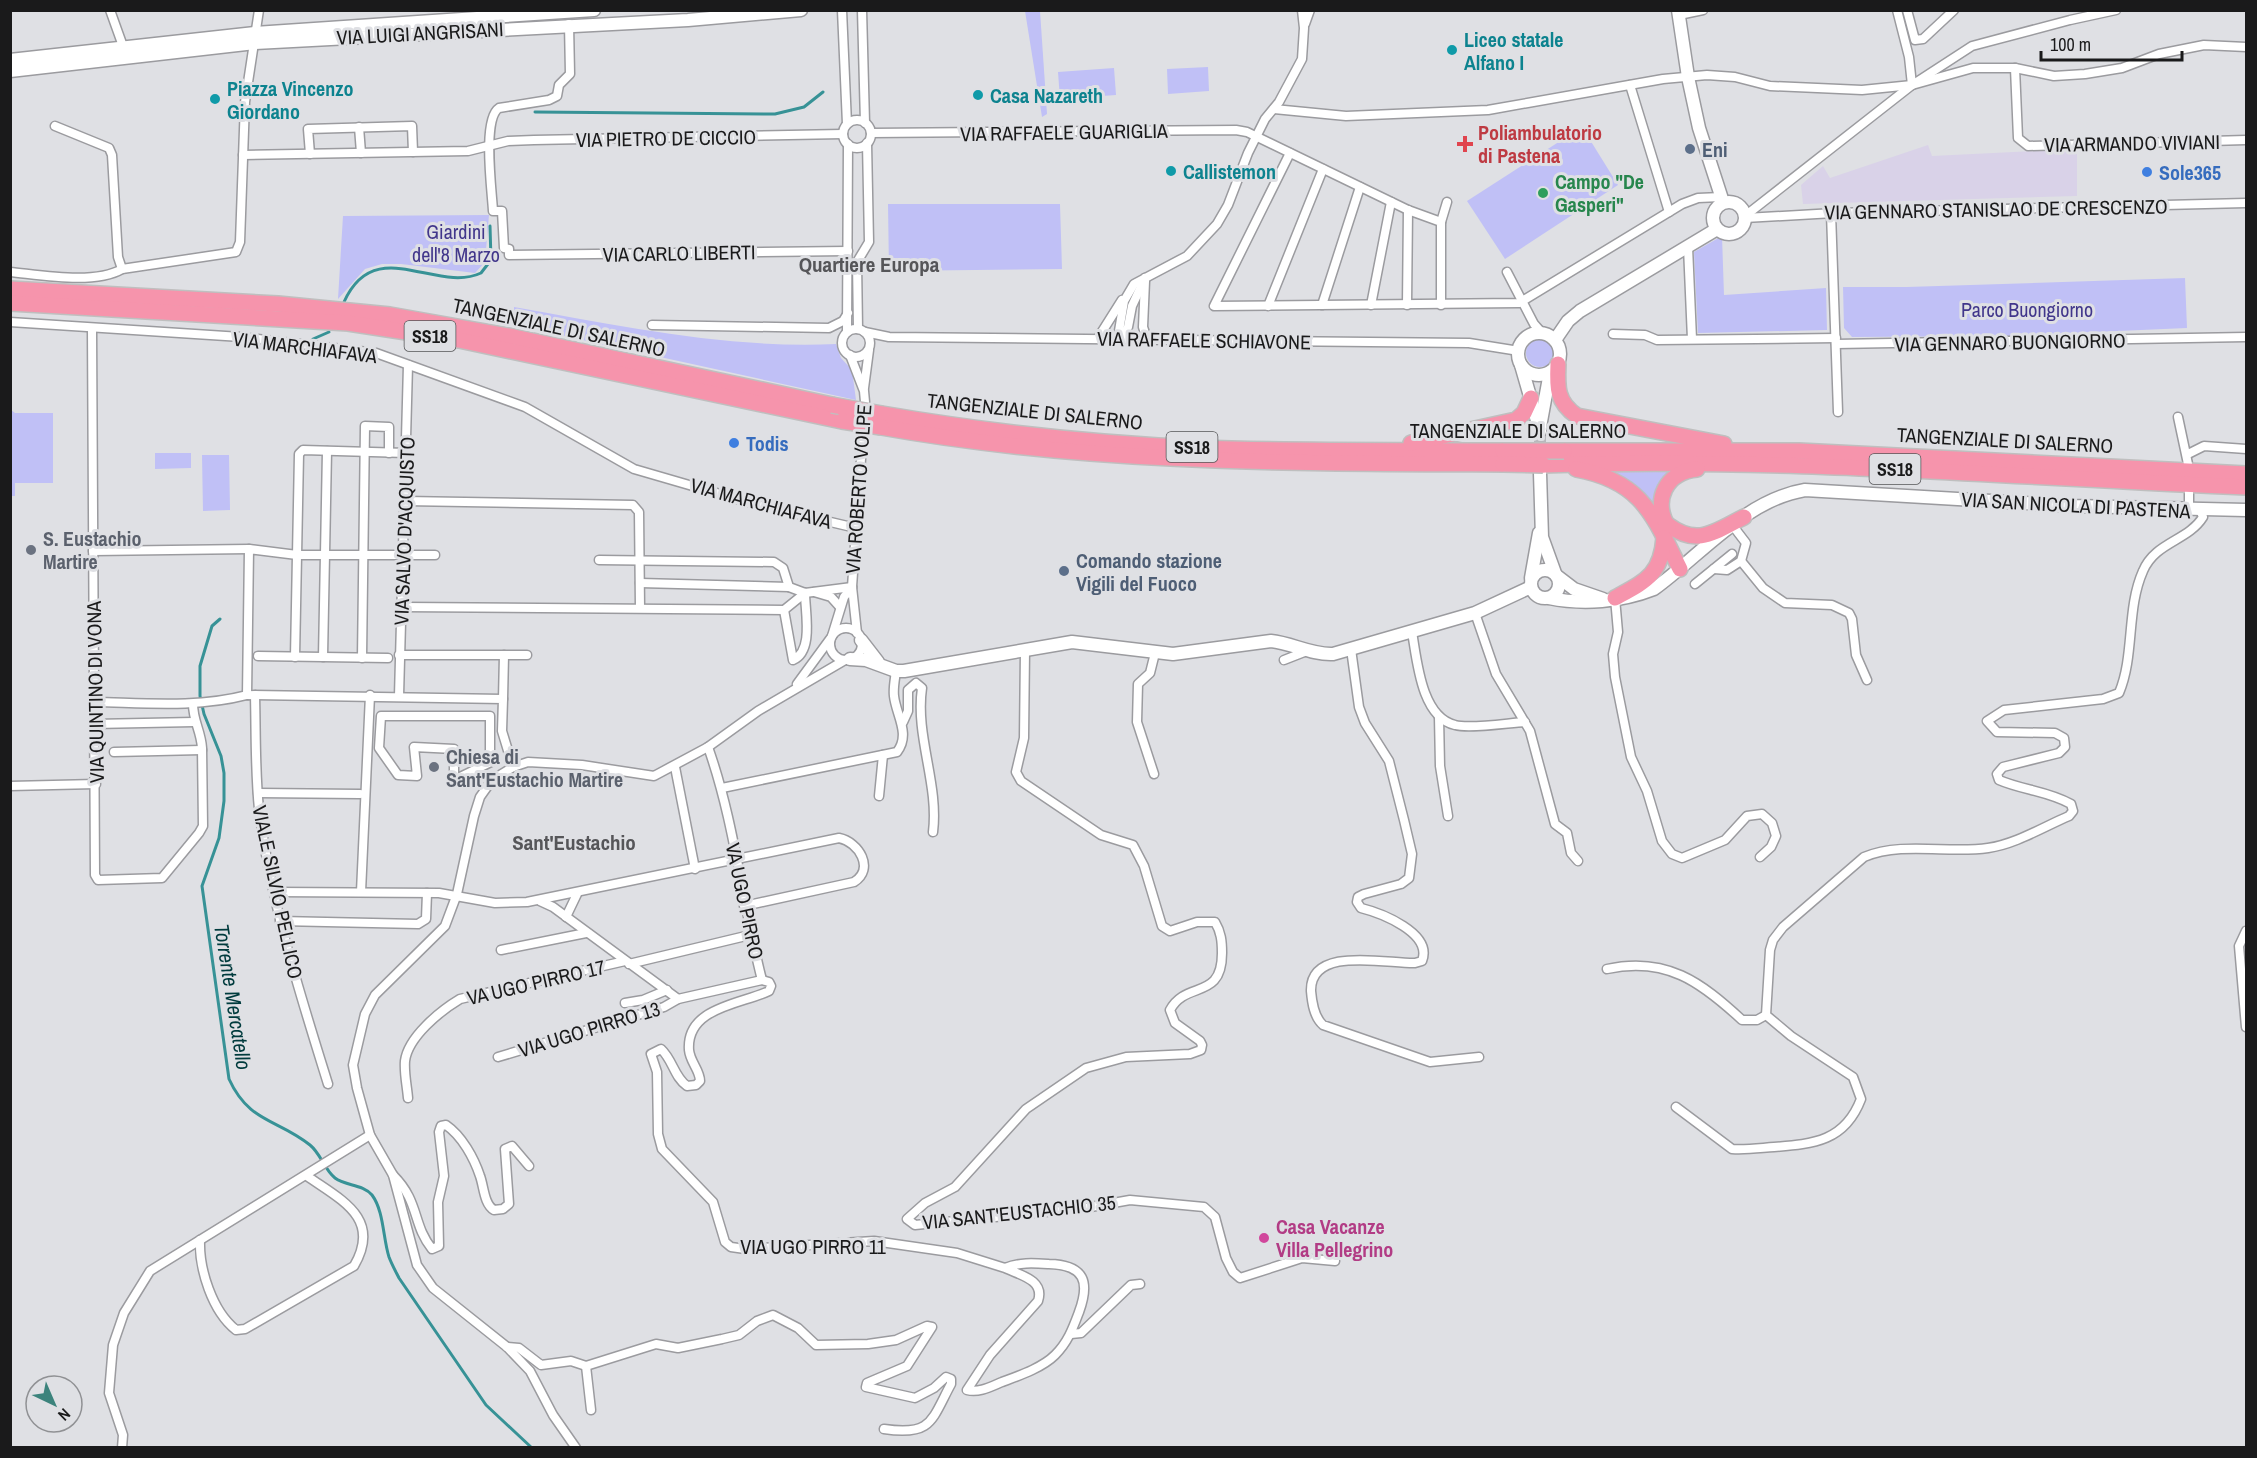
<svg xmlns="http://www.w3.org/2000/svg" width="2257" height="1458" font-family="'Archivo Narrow',sans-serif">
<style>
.commercial{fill:#d9d2e8}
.green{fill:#c0c0f6}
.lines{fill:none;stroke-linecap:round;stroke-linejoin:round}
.stream{stroke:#379296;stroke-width:3}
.secondary-tunnel{stroke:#b8b8bc;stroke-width:12;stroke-dasharray:12 6;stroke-linecap:butt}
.street-casing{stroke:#9b9b9f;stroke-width:11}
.secondary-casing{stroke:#9b9b9f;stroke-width:15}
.highway-casing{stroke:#bfbfbf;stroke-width:18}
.street{stroke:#fff;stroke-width:8}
.secondary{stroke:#fff;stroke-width:12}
.highway{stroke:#f694ac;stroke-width:15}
.highway-bridge-casing{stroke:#bfbfbf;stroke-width:18;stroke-linecap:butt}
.highway-bridge{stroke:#f694ac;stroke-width:15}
.culture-dot{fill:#0f9aa8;stroke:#dfe0e4;stroke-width:2}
.health-dot{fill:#e0444e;stroke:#dfe0e4;stroke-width:2}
.service-dot{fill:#5c6f8a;stroke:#dfe0e4;stroke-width:2}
.shop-dot{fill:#3f7fe0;stroke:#dfe0e4;stroke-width:2}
.leisure-dot{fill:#2e9e5b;stroke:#dfe0e4;stroke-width:2}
.worship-dot{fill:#6b7280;stroke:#dfe0e4;stroke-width:2}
.hotel-dot{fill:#d1479c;stroke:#dfe0e4;stroke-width:2}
.labels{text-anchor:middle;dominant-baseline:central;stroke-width:6;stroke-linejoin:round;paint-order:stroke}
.shield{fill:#dfe0e4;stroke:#555557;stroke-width:1.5}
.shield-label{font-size:18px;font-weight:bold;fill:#1a1a1b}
.street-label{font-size:20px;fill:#1a1a1b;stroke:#dfe0e4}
.culture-label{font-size:20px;font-weight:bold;fill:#0d838f;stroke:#dfe0e4;text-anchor:start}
.health-label{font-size:20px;font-weight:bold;fill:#be3a42;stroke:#dfe0e4;text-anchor:start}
.service-label{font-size:20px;font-weight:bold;fill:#4e5e75;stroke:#dfe0e4;text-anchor:start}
.shop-label{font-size:20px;font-weight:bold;fill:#366cbe;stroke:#dfe0e4;text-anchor:start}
.leisure-label{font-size:20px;font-weight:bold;fill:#27864d;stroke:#dfe0e4;text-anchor:start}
.park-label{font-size:20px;fill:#41368b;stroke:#dfe0e4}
.worship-label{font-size:20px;font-weight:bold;fill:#5b616d;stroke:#dfe0e4;text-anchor:start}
.hotel-label{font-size:20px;font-weight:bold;fill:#b23c85;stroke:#dfe0e4;text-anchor:start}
.neighbourhood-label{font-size:21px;font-weight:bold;fill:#565659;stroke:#dfe0e4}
.water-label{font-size:21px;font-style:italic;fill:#003b3d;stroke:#dfe0e4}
</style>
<rect width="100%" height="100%" fill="#dfe0e4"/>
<polygon class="commercial" points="1928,145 1932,156 2077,149 2077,196 1803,204 1801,185 1823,166 1830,178"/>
<g class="green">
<polygon points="1025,11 1040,11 1047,114 1042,117"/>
<polygon points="1208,67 1209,91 1168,94 1167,69"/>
<polygon points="1114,68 1116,95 1060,99 1058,72"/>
<polygon points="1582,127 1618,185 1505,259 1467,201"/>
<polygon points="888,204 1060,204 1062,269 889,271"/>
<polygon points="489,215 485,262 475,273 401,264 382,264 365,269 338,299 343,216"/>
<polygon points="1722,236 1724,295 1826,288 1827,330 1698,333 1694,252"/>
<polygon points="2185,278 2187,328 2006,336 1852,337 1844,328 1843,287 1907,287"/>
<path d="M514,307c106,19 214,42 322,37l5,14 11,12 4,30 -342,-75z"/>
<circle cx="1540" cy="353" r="14"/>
<polygon points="11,410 15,413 53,413 53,483 15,483 15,496 11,496"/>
<polygon points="155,453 191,453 191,468 155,469"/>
<polygon points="202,455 229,455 230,510 203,511"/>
<polygon points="1601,469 1677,470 1659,519"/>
</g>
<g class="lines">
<g class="stream">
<polyline points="535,112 775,114 804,107 823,92"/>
<path d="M344,302c31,-69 92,-8 137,-29l10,-13 -1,-34"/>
<polyline points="313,339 329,332"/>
<path d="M220,619l-8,7 -12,40v30l4,18 17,42 3,17v28l-5,37 -17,48 27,193c20,44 49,40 81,66 11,9 14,24 25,33 10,8 28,6 37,17 12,16 11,44 17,62 3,8 7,15 10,21l87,127 46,43"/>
</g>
<polyline class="secondary-tunnel" points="1540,431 1540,460"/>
<defs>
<g id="street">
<polyline points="110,10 124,49"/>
<polyline points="842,10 847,124"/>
<polyline points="862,10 865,123"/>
<polyline points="1897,10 1909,57 1912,85"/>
<polyline points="1907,10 1915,40 1923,39 1954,10"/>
<polyline points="1679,15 1703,10"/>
<path d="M569,24l1,50 -11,11 -2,11 -8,4 -50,8c-17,11 -7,83 -6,103h9l2,37 5,1v6l339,-4"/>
<polyline points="1305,24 1310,10"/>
<polyline points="2015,68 2018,138 2028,146 2246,140"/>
<polyline points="1630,85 1669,212"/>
<polyline points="1274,109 1346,116 1488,110 1663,79 1707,75 1735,77 1770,86 1862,90 1912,85 1973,68 2015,68 2054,76 2085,74 2122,68 2159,54 2204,45 2246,47"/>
<circle cx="857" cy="134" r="14"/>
<polyline points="55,126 109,148 112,155 118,257 122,269"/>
<polyline points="359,127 361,153"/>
<polyline points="871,133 1236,130 1247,132 1408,210 1441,222 1441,305"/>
<polyline points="1290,153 1214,306 1519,303 1682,204 1698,198 1721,197"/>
<polyline points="310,154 308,129 412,126 413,152"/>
<polyline points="243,155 468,151 508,141 534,140 843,134"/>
<polyline points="1831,213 1838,412"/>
<polyline points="1745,216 1912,85 1972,46 2070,20 2116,10"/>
<polyline points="1745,218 1834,213 2246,203"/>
<polyline points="1441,222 1447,202"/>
<polyline points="1688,247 1692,339"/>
<path d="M10,272c31,3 85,13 112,-3l114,-17 4,-10 5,-140 14,-92"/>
<polyline points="1507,272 1534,324 1542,333"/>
<polyline points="1145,281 1143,327 1147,339"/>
<polyline points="1322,305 1360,187"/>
<polyline points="1371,305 1391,202"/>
<polyline points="1407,305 1408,210"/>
<polyline points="1268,306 1323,169"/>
<polyline points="10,322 241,337 376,353 525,407 634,469 758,505 856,528"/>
<polyline points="652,325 829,328 843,321 848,313"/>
<path d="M92,329l3,546 3,5 64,-2 37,-45 4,-7 -1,-78c-1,-17 -9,-27 -9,-44"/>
<polyline points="858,329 857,262 869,242 867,143"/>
<circle cx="856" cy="343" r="14"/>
<polyline points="847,332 848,144"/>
<polyline points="865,332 889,337 1469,343 1519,351"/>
<polyline points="1613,334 1645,335 1657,340 1836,338"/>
<polyline points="1118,337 1124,301 1134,284 1187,256 1217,224 1228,205 1248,153 1265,119 1279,102 1302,59 1304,28 1302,10"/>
<polyline points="1122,337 1128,327 1132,306 1145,278"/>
<polyline points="1098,338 1122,300"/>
<polyline points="1836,344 2246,337"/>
<polyline points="850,355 864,391 865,402 852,587 857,633"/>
<polyline points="864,388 869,350"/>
<polyline points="2178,417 2188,464"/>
<polyline points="2188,454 2204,446 2246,449"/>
<polyline points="2189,492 2189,510"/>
<polyline points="405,501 633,505 639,512 640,608"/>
<polyline points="93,551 249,549"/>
<polyline points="599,560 774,562 783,568 789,587 805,593 852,587"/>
<polyline points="1741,561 1763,588 1785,603 1832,605 1849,613 1852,619 1856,655 1867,680"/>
<polyline points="1714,569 1727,570 1741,561 1746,543 1733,526"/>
<polyline points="640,583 789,587"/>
<polyline points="1695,584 1732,554"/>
<polyline points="814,592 831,597 840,607"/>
<polyline points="1615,598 1618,632 1613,654 1615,677 1631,757 1647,791 1662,841 1672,854 1682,858 1725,840 1747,816 1762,814 1772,823 1776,836 1771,847 1760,857"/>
<polyline points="402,607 784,610 805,593"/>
<path d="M784,610l9,50c21,-9 12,-48 12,-67"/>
<polyline points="1475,613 1496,674 1530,731 1555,824 1567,833 1571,853 1578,861"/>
<circle cx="846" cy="644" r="16"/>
<path d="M1412,632c5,28 9,85 43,93 15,4 53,-2 70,-3"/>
<polyline points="832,636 844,597 852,587"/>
<path d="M1351,649l8,58 6,16 24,38 15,59 8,34 -3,24 -8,6 -37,10 -6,3 -1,5 4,6c20,5 72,25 61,53l-7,2c-27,1 -105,-18 -104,28 1,12 3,26 12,34l107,37 49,-5"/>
<path d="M1025,650l-1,88 -8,34 5,9 80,54 32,10 11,21 18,60 8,5 27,-9h18c6,10 7,19 7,31 0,48 -36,27 -52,57l5,13 25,18 2,4 -1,5 -11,4 -64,3 -40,11 -60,41 -71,78 -30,16 -18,16 8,6 170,-17 45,-8 74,7 11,10 11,41 7,14 7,6 62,-20 33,3"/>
<polyline points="399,655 527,655"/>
<polyline points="258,656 388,658"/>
<polyline points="295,657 299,454 303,450 406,453"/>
<polyline points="323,657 327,451"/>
<polyline points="362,658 365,426 389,427 389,453"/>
<polyline points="1284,660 1307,651"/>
<polyline points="797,684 830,639"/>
<polyline points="247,695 249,549 297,555 435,555"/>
<path d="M255,695c1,38 0,76 4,114 12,95 41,185 69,275"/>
<polyline points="399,696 408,365"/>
<polyline points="503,699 504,655"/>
<path d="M95,702c51,1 102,6 152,-7l256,4 -1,32 11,36"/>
<polygon points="381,716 490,716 490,751 493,761 454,780 454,749 414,747 417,776 398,775 379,748"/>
<polyline points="1439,717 1440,766 1448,816"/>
<path d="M903,722l5,-11v-21l8,-7 6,5c-7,48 17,96 11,144"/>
<polyline points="94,724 194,722"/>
<polyline points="114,752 202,750"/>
<polyline points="675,767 695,869"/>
<polyline points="1154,774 1137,722 1138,684 1150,673 1155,653"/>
<polyline points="10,786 96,784"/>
<path d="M722,788l175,-36c14,-18 -1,-37 -3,-56 -1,-8 1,-17 2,-25"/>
<polyline points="258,793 360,794"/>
<polyline points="879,796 883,755"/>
<path d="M274,892l165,1 56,10 32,-1 312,-64c20,4 36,31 15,44l-110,24"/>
<polyline points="361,892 370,695"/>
<path d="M540,901l13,6 125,92 84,-19c-20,-77 -27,-157 -54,-233"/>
<polyline points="566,917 577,894"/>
<polyline points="280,921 418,924 426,919 427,893"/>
<polyline points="501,950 586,933"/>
<polyline points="629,964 750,935"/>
<path d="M1607,969c59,-13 94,13 135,51h15l9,-5"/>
<path d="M762,980l7,2 2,4 -2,5c-27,13 -83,16 -80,59 1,12 11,20 11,31l-4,4 -9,1c-13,-9 -14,-26 -26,-37l-10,5 6,18 1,62 4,15 51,53 12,40 6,5 14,2 129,-8 83,12 48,15c15,-6 28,-5 44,-4 36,1 41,18 30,48 -6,16 -11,30 -24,43 -13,13 -37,21 -53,27 -12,5 -23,11 -35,8l23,-35 48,-54c7,-21 -18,-26 -33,-33"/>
<polyline points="625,1003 643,1000 667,990"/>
<polyline points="2246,1027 2239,946 2246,931"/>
<polyline points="498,1057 664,1007 678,999"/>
<path d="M408,1098c-1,-12 -4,-25 -3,-37 3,-24 35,-50 55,-62l165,-38"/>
<path d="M1676,1107l56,42c14,1 28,-1 42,-2 40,-3 71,-6 87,-48l-8,-22 -62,-41 -25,-21 4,-65 3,-10 10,-13 81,-70c39,-16 84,-3 124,-9 28,-4 55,-21 81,-32l4,-5 -2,-7c-23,-13 -49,-14 -72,-24l-2,-6 6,-7 56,-14 6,-6 -1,-9 -9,-5 -58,-1 -10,-11 17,-11 99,-11 16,-6c16,-38 7,-84 24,-122 12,-29 45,-30 60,-54l-3,-7"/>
<path d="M393,1175c27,27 19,49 39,74l7,-3 -1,-44 6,-26 -5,-44 2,-6 5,-1c16,11 28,33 34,51 4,11 4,28 14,34l9,-1 6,-5 -4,-55 7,-3 17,20"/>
<path d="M200,1240c-1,29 12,71 36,90l9,-1 109,-63c28,-48 -13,-66 -47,-90"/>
<polyline points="1071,1334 1081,1333 1131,1285 1140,1284"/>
<path d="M507,1347l12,1 22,17 30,-4 15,5 70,-22 22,4 44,-9 17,-4 18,-14 16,-6 25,13 18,17 52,-1 28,-4 31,-14 5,1 -25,39 -40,17 -1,4 49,11 19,-10 12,-11 5,2v5c-20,37 -19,52 -67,45"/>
<polyline points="586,1366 591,1410"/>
<polyline points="122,1448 123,1435 109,1393 113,1345 124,1313 150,1271 370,1135"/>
<polyline points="576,1448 553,1415 530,1371 507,1347 433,1288 417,1265 393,1175 370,1135 357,1088 353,1065 365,1014 375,995 445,926 457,894 474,816 480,797 492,780 513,767 528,762 582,765 654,776 708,747 758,711 845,660"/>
</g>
<g id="secondary">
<polyline points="1678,10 1688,77 1699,128 1723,202"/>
<polyline points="10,60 255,33 594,10"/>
<polyline points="10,71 255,43 688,20 801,10"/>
<circle cx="1729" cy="218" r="16"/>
<circle cx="1539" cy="354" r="21"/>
<polyline points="1555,340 1568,321 1580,311 1717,229"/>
<polyline points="1521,365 1540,431"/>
<polyline points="1540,427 1550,372"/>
<polyline points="1540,473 1542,537 1555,573"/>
<circle cx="1545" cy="584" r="14"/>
<polyline points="1557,576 1574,589 1603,599"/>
<polyline points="1531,578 1539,533"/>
<path d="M1549,598c34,7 72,4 105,-9 47,-34 91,-89 151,-99l270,16 171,4"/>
<polyline points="861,640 878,662"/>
<path d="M850,659l16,1 30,11h8l168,-29 101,12 98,-13c21,2 40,14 62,13l142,-41 56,-26"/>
</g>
<g id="highway">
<polyline points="10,289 278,304 390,315 514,337 832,405"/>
<polyline points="10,303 348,323 459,340 842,421"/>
<path d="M1558,364c-1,22 -2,38 19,52l147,28"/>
<path d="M882,414c105,18 210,29 316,34 102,4 204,2 305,3"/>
<path d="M881,427c206,37 413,36 622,37"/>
<polyline points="1411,443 1516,420 1524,413 1531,398"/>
<polyline points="1564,451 1799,451 2246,474"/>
<path d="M1543,465c235,-8 469,12 703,22"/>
<path d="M1576,469c66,12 77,46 104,100"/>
<path d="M1668,525c30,22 46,7 76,-8"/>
<path d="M1668,527c-16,-27 -2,-55 29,-58"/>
<path d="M1615,598c31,-17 46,-23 49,-60"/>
</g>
</defs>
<use href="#street" class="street-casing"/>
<use href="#secondary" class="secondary-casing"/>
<use href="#highway" class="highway-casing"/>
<use href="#street" class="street"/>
<use href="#secondary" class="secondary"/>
<use href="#highway" class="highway"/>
<defs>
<g id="highway-bridge">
<polyline points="832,405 882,414"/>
<polyline points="842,421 881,427"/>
<polyline points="1503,451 1564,451"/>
<polyline points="1503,464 1543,465"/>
</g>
</defs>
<use href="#highway-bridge" class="highway-bridge-casing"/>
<use href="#highway-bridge" class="highway-bridge"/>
</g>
<g class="culture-dot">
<circle cx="1452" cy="50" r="6"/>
<circle cx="978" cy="95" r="6"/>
<circle cx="215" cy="99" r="6"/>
<circle cx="1171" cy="171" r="6"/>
</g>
<path class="health-dot" d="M1462 135h6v6h6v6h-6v6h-6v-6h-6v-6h6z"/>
<g class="service-dot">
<circle cx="1690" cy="149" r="6"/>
<circle cx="1064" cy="571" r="6"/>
</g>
<g class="shop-dot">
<circle cx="2147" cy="172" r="6"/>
<circle cx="734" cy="443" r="6"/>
</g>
<circle class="leisure-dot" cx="1543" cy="193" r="6"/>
<g class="worship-dot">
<circle cx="31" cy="550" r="6"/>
<circle cx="434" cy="767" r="6"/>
</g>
<circle class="hotel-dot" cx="1264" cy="1238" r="6"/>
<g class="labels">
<g class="shield">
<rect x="404.5" y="321" width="51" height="30" rx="4.5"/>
<rect x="1166.5" y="432" width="51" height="30" rx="4.5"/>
<rect x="1869.5" y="454" width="51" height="30" rx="4.5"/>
</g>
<g class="shield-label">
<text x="430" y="336">SS18</text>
<text x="1192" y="447">SS18</text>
<text x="1895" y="469">SS18</text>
</g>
<g class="street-label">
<text transform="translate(420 33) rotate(-3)">VIA LUIGI ANGRISANI</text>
<text transform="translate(1064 132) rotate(-1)">VIA RAFFAELE GUARIGLIA</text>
<text transform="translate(666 138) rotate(-1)">VIA PIETRO DE CICCIO</text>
<text transform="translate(2132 143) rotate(-1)">VIA ARMANDO VIVIANI</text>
<text transform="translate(1996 209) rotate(-1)">VIA GENNARO STANISLAO DE CRESCENZO</text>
<text transform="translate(679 253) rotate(-1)">VIA CARLO LIBERTI</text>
<text transform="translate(559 327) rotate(12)">TANGENZIALE DI SALERNO</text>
<text transform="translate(1204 340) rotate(1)">VIA RAFFAELE SCHIAVONE</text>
<text transform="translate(2010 342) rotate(-1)">VIA GENNARO BUONGIORNO</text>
<text transform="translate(305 347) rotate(7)">VIA MARCHIAFAVA</text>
<text transform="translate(1035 411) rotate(6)">TANGENZIALE DI SALERNO</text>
<text x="1518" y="430">TANGENZIALE DI SALERNO</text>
<text transform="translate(2005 440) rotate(3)">TANGENZIALE DI SALERNO</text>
<text transform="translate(858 489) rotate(-86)">VIA ROBERTO VOLPE</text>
<text transform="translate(761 503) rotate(15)">VIA MARCHIAFAVA</text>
<text transform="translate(2076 505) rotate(3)">VIA SAN NICOLA DI PASTENA</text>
<text transform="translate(404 531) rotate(-88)">VIA SALVO D'ACQUISTO</text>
<text transform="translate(95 692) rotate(-91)">VIA QUINTINO DI VONA</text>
<text transform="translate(278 892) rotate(78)">VIALE SILVIO PELLICO</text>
<text transform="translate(745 901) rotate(78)">VA UGO PIRRO</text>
<text transform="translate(536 982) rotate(-13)">VA UGO PIRRO 17</text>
<text transform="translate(589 1029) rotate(-17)">VIA UGO PIRRO 13</text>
<text transform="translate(1019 1212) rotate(-6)">VIA SANT'EUSTACHIO 35</text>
<text x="813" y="1246">VIA UGO PIRRO 11</text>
</g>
<g class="culture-label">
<text x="1464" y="39">Liceo statale<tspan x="1464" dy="23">Alfano I</tspan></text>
<text x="227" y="88">Piazza Vincenzo<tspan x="227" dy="23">Giordano</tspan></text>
<text x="990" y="95">Casa Nazareth</text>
<text x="1183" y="171">Callistemon</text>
</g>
<g class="health-label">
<text x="1478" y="132">Poliambulatorio<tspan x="1478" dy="23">di Pastena</tspan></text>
</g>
<g class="service-label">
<text x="1702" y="149">Eni</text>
<text x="1076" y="560">Comando stazione<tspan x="1076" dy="23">Vigili del Fuoco</tspan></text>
</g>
<g class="shop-label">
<text x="2159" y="172">Sole365</text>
<text x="746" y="443">Todis</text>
</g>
<g class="leisure-label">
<text x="1555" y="181">Campo "De<tspan x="1555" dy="23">Gasperi"</tspan></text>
</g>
<g class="park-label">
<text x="456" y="231">Giardini<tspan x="456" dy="23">dell'8 Marzo</tspan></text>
<text x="2027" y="309">Parco Buongiorno</text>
</g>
<g class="worship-label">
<text x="43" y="538">S. Eustachio<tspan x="43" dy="23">Martire</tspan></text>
<text x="446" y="756">Chiesa di<tspan x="446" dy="23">Sant'Eustachio Martire</tspan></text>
</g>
<g class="hotel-label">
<text x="1276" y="1226">Casa Vacanze<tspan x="1276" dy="23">Villa Pellegrino</tspan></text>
</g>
<g class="neighbourhood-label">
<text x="869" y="264">Quartiere Europa</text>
<text x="574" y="842">Sant'Eustachio</text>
</g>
<g class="water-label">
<text transform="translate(233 997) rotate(81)">Torrente Mercatello</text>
</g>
</g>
<rect width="2257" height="1458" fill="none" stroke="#1a1a1b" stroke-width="24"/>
<g transform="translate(54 1404) rotate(136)"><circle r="28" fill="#dfe0e4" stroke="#909194" stroke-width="1.5"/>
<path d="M0-4.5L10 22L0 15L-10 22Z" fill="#3c837c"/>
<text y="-9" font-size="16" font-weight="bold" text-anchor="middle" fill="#1a1a1b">N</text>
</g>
<path d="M2041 51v9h141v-9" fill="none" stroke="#1a1a1b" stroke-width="3"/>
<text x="2050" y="51" font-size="18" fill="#1a1a1b" stroke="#dfe0e4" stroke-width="4.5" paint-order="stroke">100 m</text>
</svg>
